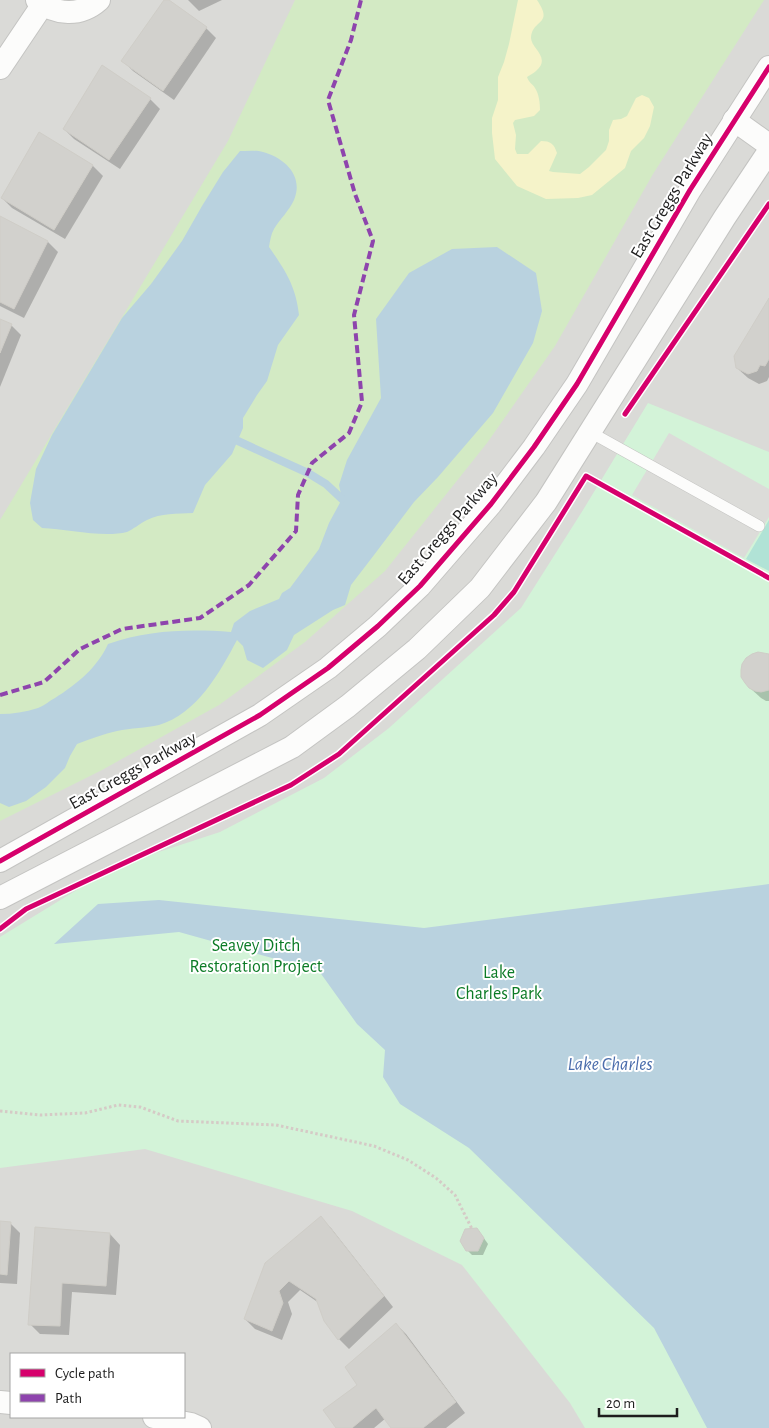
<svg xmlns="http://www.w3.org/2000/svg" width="769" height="1428" font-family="'Alegreya Sans',sans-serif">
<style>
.residential{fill:#dadad7;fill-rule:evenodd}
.grass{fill:#d3eac4}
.sand{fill:#f5f3c9}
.park{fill:#d3f3d8}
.pitch{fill:#b1e3d6}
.parking{fill:#dcdcd9}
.water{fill:#b9d2df}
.shadow{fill:#0003}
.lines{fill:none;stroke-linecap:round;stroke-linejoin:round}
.stream{stroke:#b9d2df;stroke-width:8}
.building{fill:#d2d1cd;stroke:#cfcdc7}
.lane-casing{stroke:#c4c4c2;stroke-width:12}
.street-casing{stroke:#c4c4c2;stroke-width:24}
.path{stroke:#d5cac6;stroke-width:3;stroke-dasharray:2.5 2.5;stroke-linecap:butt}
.lane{stroke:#fcfcfb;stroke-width:11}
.street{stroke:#fcfcfb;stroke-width:22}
.quiet{stroke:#8e44ad;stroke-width:4;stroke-dasharray:8 4;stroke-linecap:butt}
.cycleway-casing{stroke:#fff;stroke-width:8}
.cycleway{stroke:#d6006c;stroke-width:5}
.labels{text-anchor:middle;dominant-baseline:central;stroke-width:4;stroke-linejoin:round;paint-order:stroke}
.street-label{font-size:18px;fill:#1d1d1d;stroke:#fff}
.park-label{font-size:18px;fill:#0c7b26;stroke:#fff}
.water-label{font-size:19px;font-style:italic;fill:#4b6dac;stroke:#fff}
</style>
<rect width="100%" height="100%" fill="#ebebe6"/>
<path class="residential" d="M0,0h769v1428h-769zM11,1354h173v63h-173z"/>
<polygon class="grass" points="295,0 764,0 653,174 555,346 487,443 385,571 305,642 219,705 102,770 0,821 0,520 228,141"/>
<path class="sand" d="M518,0h19c17,25 -4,19 -6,37 -1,11 21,20 5,34 -2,2 -6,4 -9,6 2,6 5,6 8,11 4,6 5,15 5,22l-6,6 -19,4 -2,3 3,12 -1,14 2,5h11l13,-13c10,0 13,3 16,12l-8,18 4,1 27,2 9,-7 17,-17 3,-9v-11l4,-10 8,-1 6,-3 9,-18 6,-3 7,3 5,9 -4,19 -6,12 -13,13 -6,17 -33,27 -14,3 -32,1 -29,-13 -22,-27 -3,-26v-15l6,-18v-23l6,-15 5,-18z"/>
<polygon class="park" points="648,403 769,452 769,1428 585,1428 570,1403 462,1265 352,1211 145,1149 0,1168 0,937 116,866 220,832 324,778 389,728 521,608 583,510"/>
<polygon class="pitch" points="769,520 769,571 746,559"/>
<polygon class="parking" points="669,433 769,489 769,517 744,558 632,495"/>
<g class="water">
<path d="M240,151c7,0 16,-1 23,1 22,6 41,24 31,48 -5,11 -14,19 -20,29 -3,5 -4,12 -5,18 16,23 27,39 30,68l-21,30 -11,36 -10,14 -14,23v10l-11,26 -27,31 -12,28c-16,1 -32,0 -46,7 -6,3 -15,10 -20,12 -24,6 -60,-3 -85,-4l-9,-8 -3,-17 6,-34 16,-34 70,-117 29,-34 31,-43 20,-35 21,-34z"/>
<path d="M497,247l39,26 6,38 -9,32 -40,70 -55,64 -24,25 -40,53 -23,30 -6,20 -12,5 -39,25 -7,15 -24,18 -16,-8 -4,-14 -6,-6c-17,32 -40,74 -78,85 -13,3 -28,3 -42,6 -13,3 -27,8 -40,13l-7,12 -5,12 -19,19 -20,14 -17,6 -9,-4v-89c13,0 25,-2 38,-6 6,-2 11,-7 17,-10 22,-14 42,-30 53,-54 41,-14 80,-15 123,-12l3,-9 16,-12 29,-12 3,-6 8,-5 29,-39 10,-26 13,-24 -3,-14 8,-25 34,-62 -5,-79 33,-46 43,-24z"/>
<polygon points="769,884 769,1428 707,1428 654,1328 469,1148 400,1104 383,1077 385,1050 357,1024 319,971 179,932 54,944 98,904 159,900 424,928"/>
</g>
<g class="shadow">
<polygon points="165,0 206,28 216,38 174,100 133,71 123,61"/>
<polygon points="188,0 222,0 199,11"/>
<polygon points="150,99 160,109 120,169 74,139 64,129"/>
<polygon points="40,134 93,166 103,176 65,239 12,208 2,198"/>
<polygon points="0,218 48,242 58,252 24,318 0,306"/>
<polygon points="769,301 769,377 767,381 759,384 748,378 737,368"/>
<polygon points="0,321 11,325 21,335 0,387"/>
<polygon points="769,655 769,701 766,701 761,698 750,688"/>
<polygon points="321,1218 331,1228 393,1307 349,1349 339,1339 319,1303 300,1290 288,1302 292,1314 282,1340 255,1329 245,1319"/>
<polygon points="0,1223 10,1223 20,1233 17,1284 0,1283"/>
<polygon points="37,1229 110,1234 120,1245 116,1295 72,1292 69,1335 40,1334 30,1324"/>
<polygon points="481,1234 488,1244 483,1255 472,1255 467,1250"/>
<polygon points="396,1324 406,1334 465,1413 446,1428 393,1428 386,1418 374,1428 338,1428 358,1385"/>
</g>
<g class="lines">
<polyline class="stream" points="238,441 308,473 326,484 342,499"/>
</g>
<g class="building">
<polygon points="164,0 169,0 207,27 163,91 121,61"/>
<polygon points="102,65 151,98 109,160 63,129"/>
<polygon points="39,132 93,165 54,230 1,198"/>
<polygon points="0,216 48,241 14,309 0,302"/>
<polygon points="769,298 769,359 765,366 760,365 757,371 748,374 736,368 734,356"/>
<polygon points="0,319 12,324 0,353"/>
<polygon points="758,652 769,654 769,690 761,692 755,691 749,688 745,683 741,677 741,670 742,664 746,658 752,654"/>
<polygon points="321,1216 384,1296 338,1340 324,1321 316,1299 289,1281 279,1291 283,1303 272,1331 244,1319 265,1263"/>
<polygon points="0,1221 11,1222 7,1275 0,1274"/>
<polygon points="35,1227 110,1233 106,1286 62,1283 60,1326 28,1325"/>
<polygon points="477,1228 484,1238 478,1251 466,1251 460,1241 465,1229"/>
<polygon points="396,1323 456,1402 423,1428 391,1428 376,1408 352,1428 336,1428 323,1410 357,1385 345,1367"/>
</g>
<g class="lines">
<defs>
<polyline id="lane" points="590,432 759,526"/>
<g id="street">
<path d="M37,0c19,15 43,17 62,0"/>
<polyline points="0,68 43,4"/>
<polyline points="734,120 769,145"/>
<polyline points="0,861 260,715 328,668 378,626 420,586 491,504 534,447 577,384 690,190 769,67"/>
<polyline points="0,898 292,747 348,706 417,649 480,588 546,502 725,217 769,151"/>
<polyline points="0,1402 11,1403"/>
<polyline points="154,1417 191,1424 200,1428"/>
</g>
</defs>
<use href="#lane" class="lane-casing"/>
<use href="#street" class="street-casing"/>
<polyline class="path" points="0,1111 40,1115 85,1113 118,1105 140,1107 178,1121 276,1125 374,1146 408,1160 436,1178 455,1195 472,1229"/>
<use href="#lane" class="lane"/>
<use href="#street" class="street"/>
<polyline class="quiet" points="0,695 44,682 80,649 122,629 200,618 249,585 296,531 298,495 312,463 349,433 362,402 354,315 373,241 355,194 328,100 351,40 361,0"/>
<defs>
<g id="cycleway">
<polyline points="625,414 769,204"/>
<polyline points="0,861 260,715 328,668 378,626 420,586 491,504 534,447 577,384 690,190 769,67"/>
<polyline points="0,929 26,909 291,785 339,754 494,615 514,592 586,476 769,578"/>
</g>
</defs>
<use href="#cycleway" class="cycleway-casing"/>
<use href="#cycleway" class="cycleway"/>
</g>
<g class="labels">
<g class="street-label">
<text transform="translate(672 196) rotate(-59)">East Greggs Parkway</text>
<text transform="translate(448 529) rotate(-49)">East Greggs Parkway</text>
<text transform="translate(133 771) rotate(-29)">East Greggs Parkway</text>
</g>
<g class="park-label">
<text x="256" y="946">Seavey Ditch<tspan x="256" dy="21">Restoration Project</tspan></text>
<text x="499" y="973">Lake<tspan x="499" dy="21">Charles Park</tspan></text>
</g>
<g class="water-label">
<text x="610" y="1064">Lake Charles</text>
</g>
</g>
<rect x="10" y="1353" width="175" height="65" fill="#ffffff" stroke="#a5a5a5"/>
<rect x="20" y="1369" width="25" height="8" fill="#d6006c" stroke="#a5a5a5"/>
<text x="55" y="1378" font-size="15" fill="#1d1d1d">Cycle path</text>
<rect x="20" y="1394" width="25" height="8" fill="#8e44ad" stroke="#a5a5a5"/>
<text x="55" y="1403" font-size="15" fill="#1d1d1d">Path</text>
<path d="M599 1408v8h78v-8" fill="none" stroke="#1d1d1d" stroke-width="2.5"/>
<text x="606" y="1408" font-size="15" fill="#1d1d1d" stroke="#ffffff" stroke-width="4" paint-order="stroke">20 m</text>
</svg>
